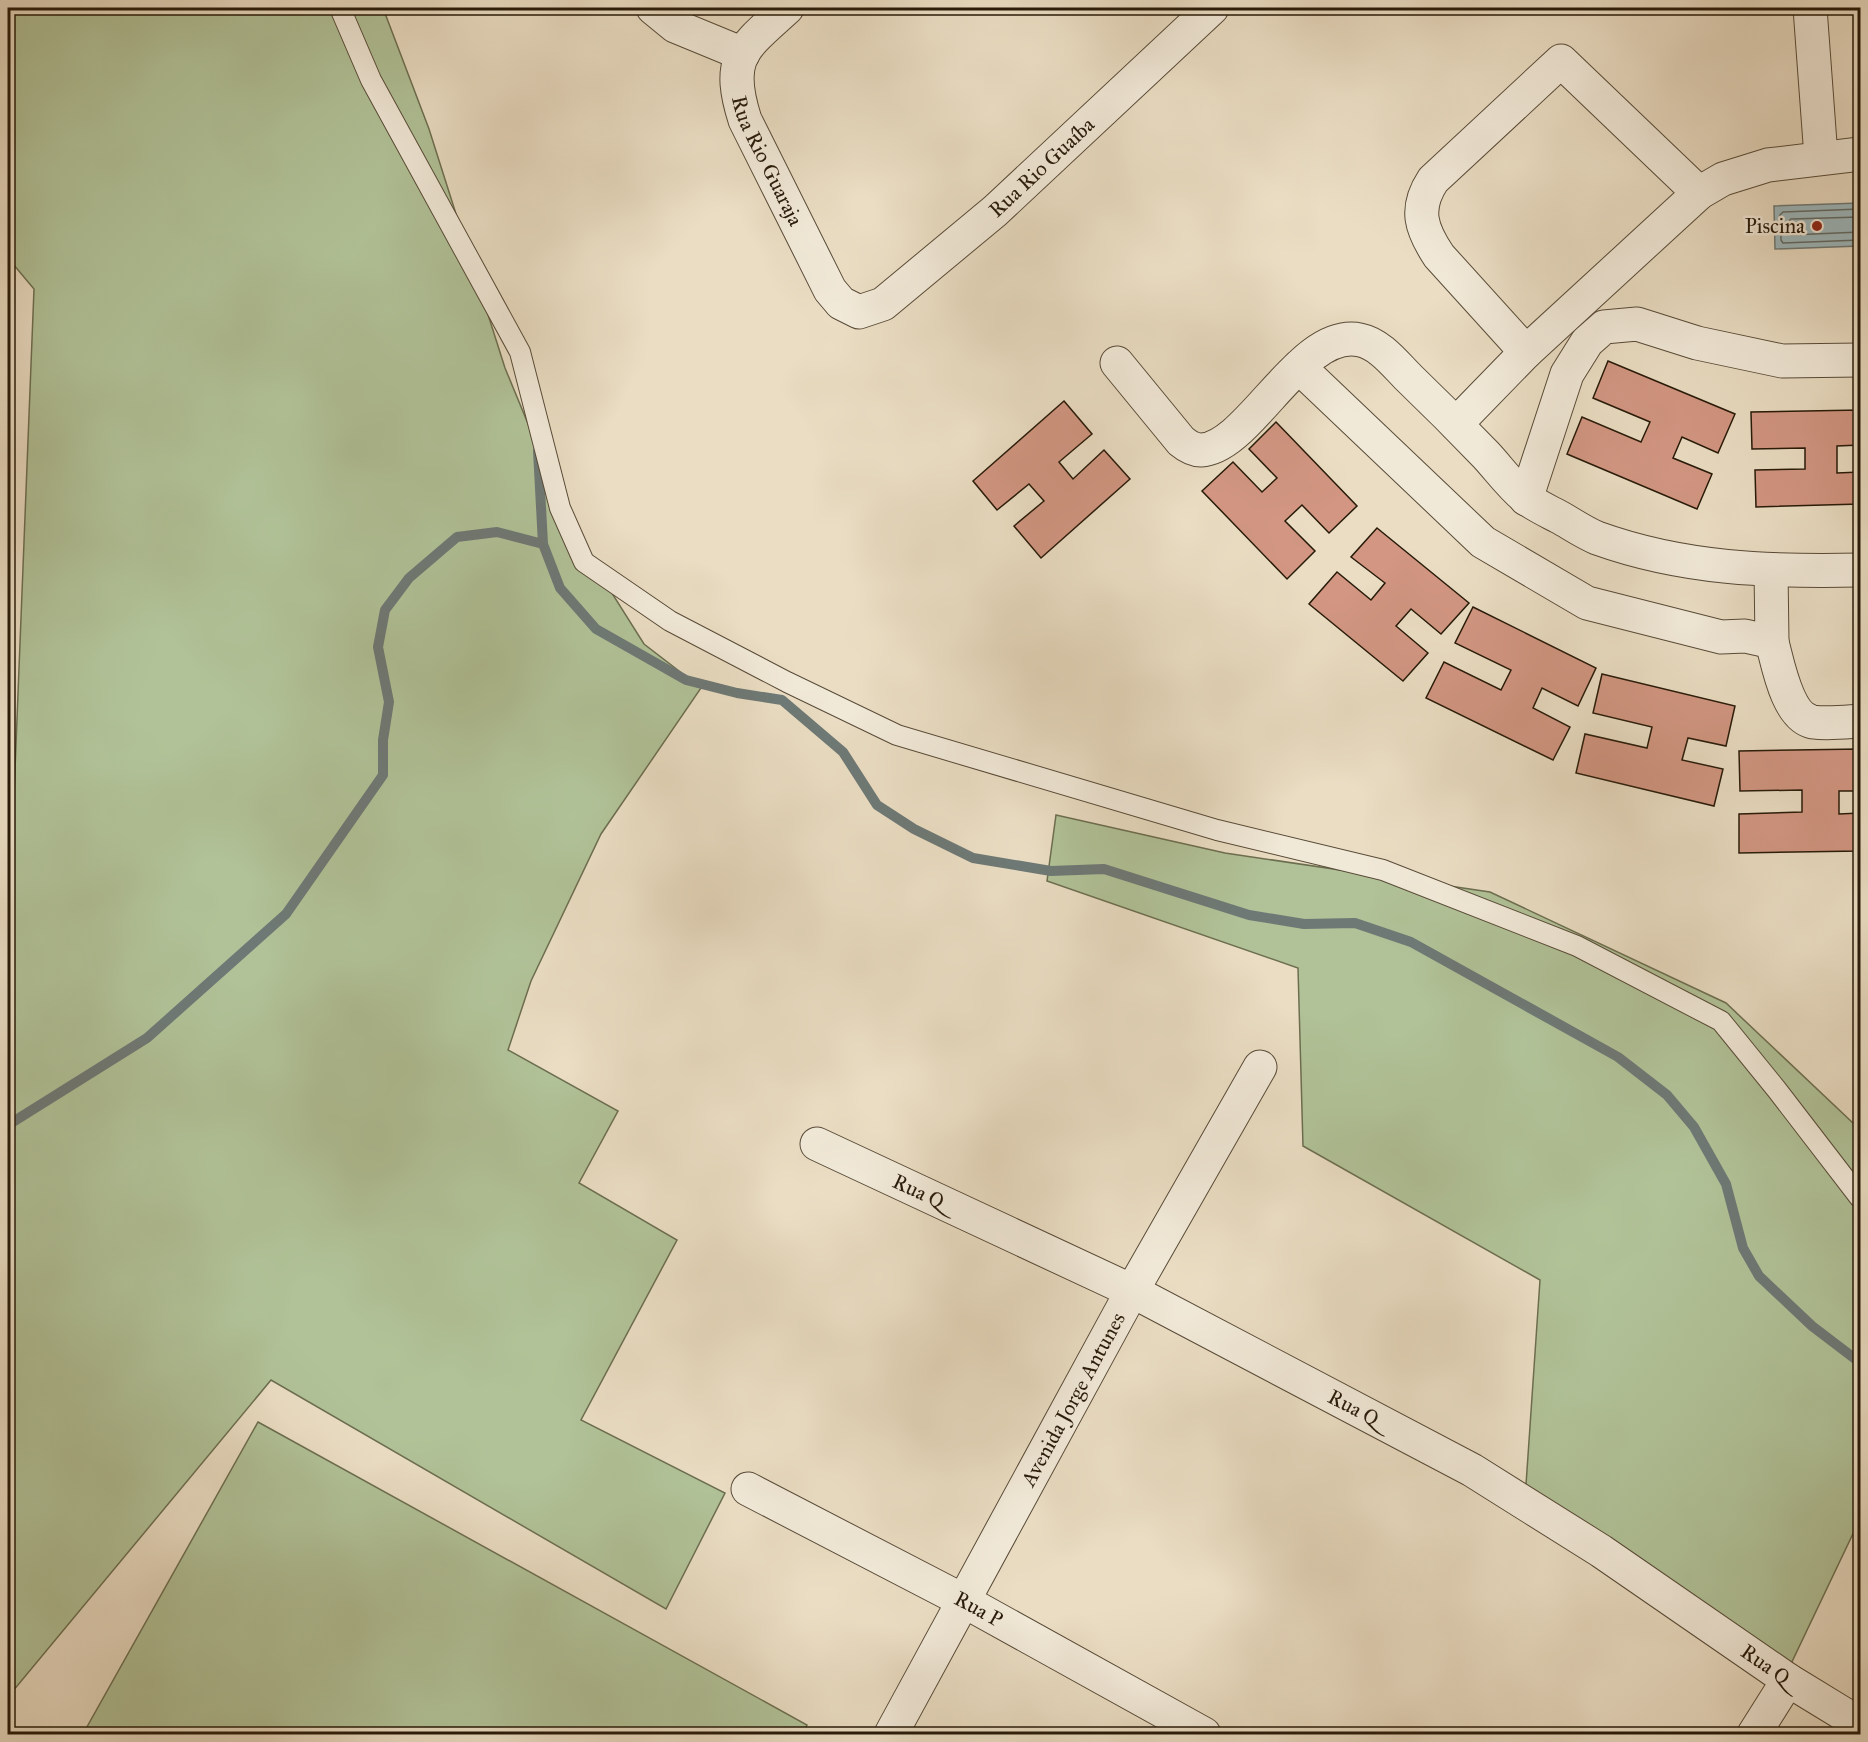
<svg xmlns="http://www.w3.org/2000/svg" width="1868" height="1742" font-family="'IM FELL Great Primer',serif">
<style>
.green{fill:#b1c298;stroke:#6c6e50;stroke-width:1.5}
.water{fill:#9db9bf;stroke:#6e7976;stroke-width:1.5}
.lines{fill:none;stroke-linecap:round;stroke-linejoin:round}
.shore{stroke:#626a64;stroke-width:1.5}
.stream{stroke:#6e7976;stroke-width:10}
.building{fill:#d29682;stroke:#271a09;stroke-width:1.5}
.service-casing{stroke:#584b38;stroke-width:22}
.minor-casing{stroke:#584b38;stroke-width:35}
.service{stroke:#f1e9d8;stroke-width:20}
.minor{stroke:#f1e9d8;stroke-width:33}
.poi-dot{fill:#8f2418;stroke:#f1e9d8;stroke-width:2}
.labels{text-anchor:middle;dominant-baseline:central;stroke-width:5;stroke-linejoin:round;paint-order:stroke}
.street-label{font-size:21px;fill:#271a09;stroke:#f1e9d8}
.poi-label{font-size:21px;fill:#271a09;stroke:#f1e9d8;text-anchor:end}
</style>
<rect width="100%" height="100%" fill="#eaddc3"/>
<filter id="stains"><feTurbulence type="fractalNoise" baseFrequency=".00333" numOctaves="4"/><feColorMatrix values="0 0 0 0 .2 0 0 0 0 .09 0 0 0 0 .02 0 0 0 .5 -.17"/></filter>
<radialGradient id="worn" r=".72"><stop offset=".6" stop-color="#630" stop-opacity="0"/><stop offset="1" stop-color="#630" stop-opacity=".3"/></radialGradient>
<g class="green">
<polygon points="8,8 383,8 429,129 505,368 572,530 644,644 701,688 601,834 531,981 508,1050 618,1111 579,1183 677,1240 581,1420 725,1493 666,1609 271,1380 8,1697 8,799 14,795 34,289 8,258"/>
<polygon points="1056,815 1225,853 1490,892 1726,1003 1854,1124 1860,1132 1860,1519 1789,1668 1524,1514 1540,1280 1303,1146 1298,968 1047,881"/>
<polygon points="258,1422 807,1725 802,1734 83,1734"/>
</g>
<polygon class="water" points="1860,203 1860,246 1775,249 1774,206"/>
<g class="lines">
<g class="shore">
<polyline points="1860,209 1783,212 1780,215 1781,240 1783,243 1860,240"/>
<polyline points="1860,217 1791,219 1788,222 1788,233 1791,235 1860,232"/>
</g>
<g class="stream">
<polyline points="538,451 543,544 560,588 596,629 686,680 737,693 782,700 843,752 877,805 914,829 973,858 1051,871 1104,869 1249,915 1304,924 1355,923 1411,942 1618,1057 1667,1095 1694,1127 1726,1184 1743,1248 1759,1276 1812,1326 1854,1358 1860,1360"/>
<polyline points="8,1125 147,1038 286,914 383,775 383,740 389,702 378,647 385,610 409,578 457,537 497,532 543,544"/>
</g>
</g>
<g class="building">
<polygon points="1608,361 1735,414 1718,453 1682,437 1673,458 1712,474 1697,509 1567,454 1582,417 1641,442 1650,422 1593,398"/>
<polygon points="1064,401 1092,434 1059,462 1073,479 1104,450 1130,479 1041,558 1014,526 1044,501 1029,484 997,510 973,481"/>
<polygon points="1860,410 1860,445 1837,446 1837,473 1860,472 1860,504 1756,507 1755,470 1805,469 1805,448 1752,449 1751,412"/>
<polygon points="1276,422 1357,506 1329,533 1302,505 1285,521 1315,551 1287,579 1202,491 1233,462 1262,492 1277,478 1249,449"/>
<polygon points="1377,528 1469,603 1441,634 1411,609 1396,626 1428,653 1403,681 1309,604 1337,572 1371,600 1385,583 1351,557"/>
<polygon points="1473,607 1596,668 1578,706 1542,688 1533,708 1570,727 1553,760 1426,698 1444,662 1501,690 1511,670 1455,643"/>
<polygon points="1602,674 1735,706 1726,746 1688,738 1682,760 1723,769 1714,806 1576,773 1585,734 1647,748 1652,727 1593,713"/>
<polygon points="1860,749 1860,791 1839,791 1839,814 1860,813 1860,851 1739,853 1739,814 1802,812 1802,790 1740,791 1739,751"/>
</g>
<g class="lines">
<defs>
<polyline id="service" points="340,8 371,80 520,352 560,508 584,562 670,621 787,682 897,735 1217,830 1383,870 1577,946 1721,1021 1777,1090 1860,1198"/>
<g id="minor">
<polyline points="653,8 675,26 743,54"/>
<path id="s1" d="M787,8c-44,40 -62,49 -42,112l85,170 11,13 18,9 24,-8 112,-93 217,-203"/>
<polyline points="1810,8 1821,157"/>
<path d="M1526,352l-87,-96c-18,-27 -25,-47 -6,-76l128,-119 138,132"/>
<path d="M1117,363l64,78c6,5 12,9 20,9 49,-2 100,-123 159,-110 20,4 35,24 49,38 26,25 52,51 77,77 13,14 25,31 40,43 10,8 24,14 35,20 12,7 24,15 36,20 86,31 173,34 263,32"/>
<polyline points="1299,367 1483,542 1587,603 1721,637 1745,636 1772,642 1771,570"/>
<polyline points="1456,424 1526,352 1699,193 1723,179 1768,165 1860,154"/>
<polyline points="1526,499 1567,374 1587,342 1604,327 1637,324 1697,343 1782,361 1860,360"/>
<path d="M1772,642c6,22 15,75 41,80 15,2 32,0 47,-1"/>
<path id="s2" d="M817,1144l315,147 340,179 129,81 187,129 72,44"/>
<path id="s3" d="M748,1489l216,112 240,133"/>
<path id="s4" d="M891,1734l241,-443 128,-224"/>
<polyline points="1754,1734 1788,1680"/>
</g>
</defs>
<use href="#service" class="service-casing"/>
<use href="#minor" class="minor-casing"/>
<use href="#service" class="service"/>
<use href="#minor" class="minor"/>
</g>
<circle class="poi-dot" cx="1817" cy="226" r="6"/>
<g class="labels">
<g class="street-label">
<text stroke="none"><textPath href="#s1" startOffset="178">Rua Rio Guaraja</textPath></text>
<text stroke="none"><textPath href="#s1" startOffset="594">Rua Rio Guaíba</textPath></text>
<text stroke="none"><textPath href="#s2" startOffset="112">Rua Q</textPath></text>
<text stroke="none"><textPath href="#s4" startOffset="381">Avenida Jorge Antunes</textPath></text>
<text stroke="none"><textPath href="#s2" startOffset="598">Rua Q</textPath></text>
<text stroke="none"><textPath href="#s3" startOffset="260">Rua P</textPath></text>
<text stroke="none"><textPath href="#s2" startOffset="1084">Rua Q</textPath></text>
</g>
<g class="poi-label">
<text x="1805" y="226">Piscina</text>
</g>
</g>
<rect width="1868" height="1742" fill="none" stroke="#eaddc3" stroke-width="30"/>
<rect x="9" y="9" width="1850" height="1724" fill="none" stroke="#271a09" stroke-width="3"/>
<rect x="15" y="15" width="1838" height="1712" fill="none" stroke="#271a09" stroke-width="1.5"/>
<rect width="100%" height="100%" filter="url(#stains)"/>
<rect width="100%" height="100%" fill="url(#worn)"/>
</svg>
